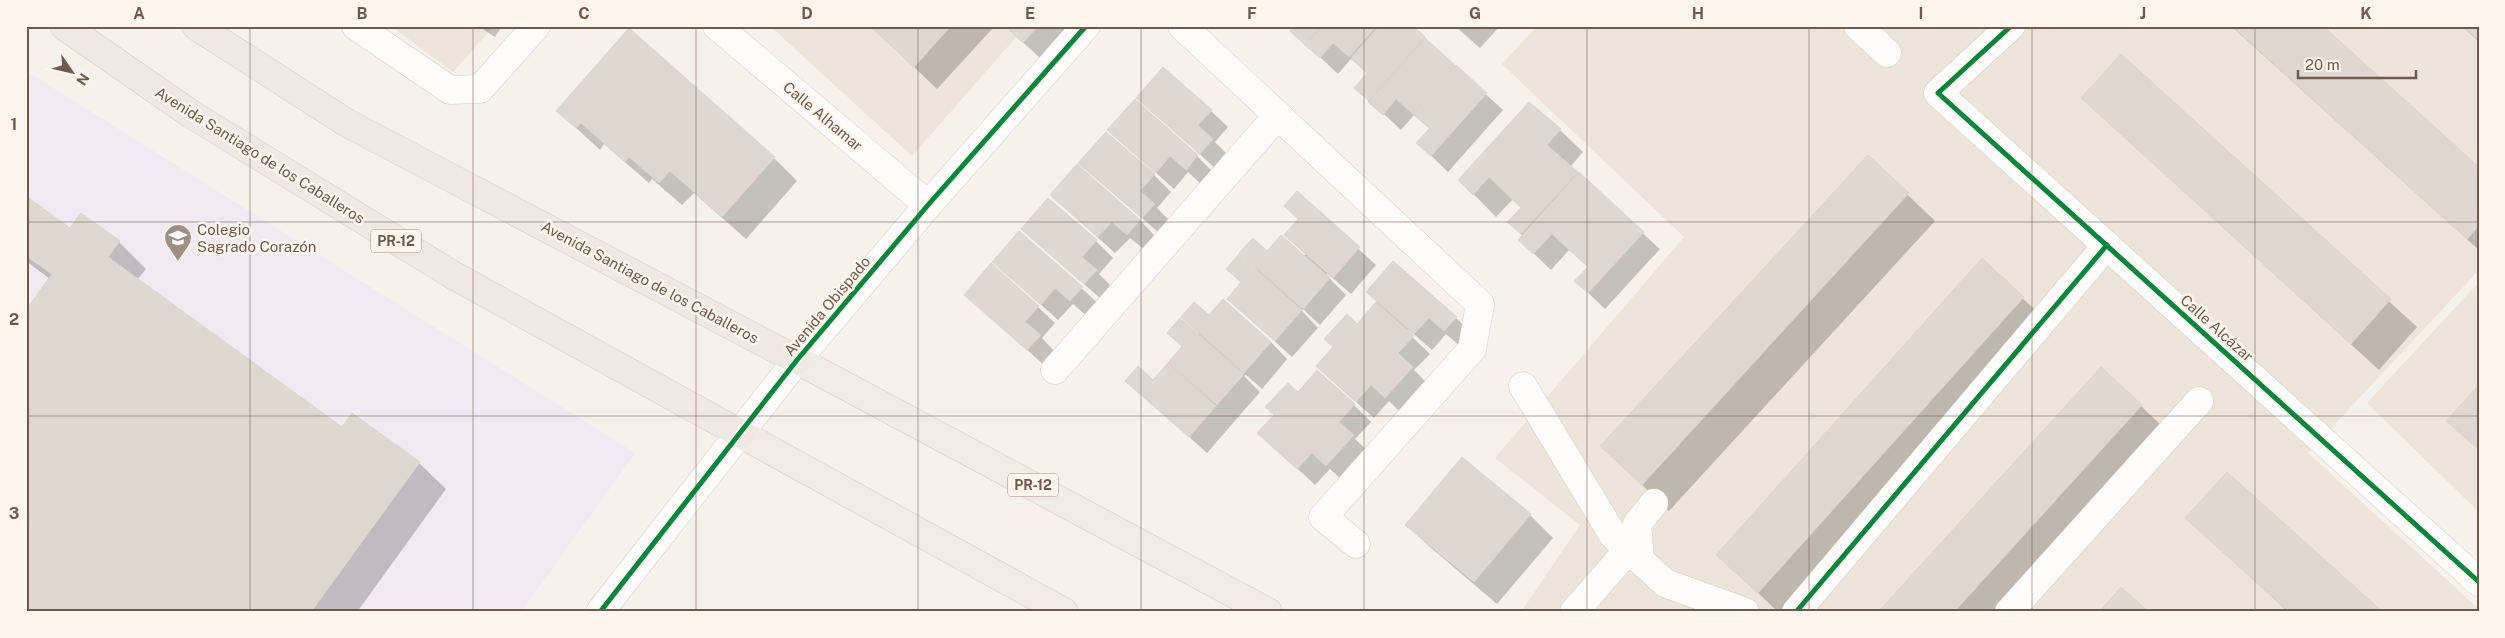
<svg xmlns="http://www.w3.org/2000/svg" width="2505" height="638" font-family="'Public Sans',sans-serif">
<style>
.residential{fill:#efe4d9}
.education{fill:#f2e9f2}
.shadow{fill:#0003}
.building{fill:#e0d7d0;stroke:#dfd4cd}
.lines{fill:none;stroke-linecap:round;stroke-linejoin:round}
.minor-casing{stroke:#d3cdc6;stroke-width:29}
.major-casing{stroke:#d5ccc6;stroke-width:29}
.highway-casing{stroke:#d5ccc6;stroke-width:29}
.minor{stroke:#fefdfc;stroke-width:28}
.major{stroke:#f1ede6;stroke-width:28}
.highway{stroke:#f0e8e5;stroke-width:28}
.cycleway-casing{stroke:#fef6ec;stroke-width:8}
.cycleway{stroke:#00873e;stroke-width:5}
.grid{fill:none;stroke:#73594c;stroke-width:1;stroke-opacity:0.55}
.labels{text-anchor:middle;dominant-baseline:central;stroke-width:5;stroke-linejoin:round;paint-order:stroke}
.shield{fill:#fef6ec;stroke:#9d887c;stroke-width:1}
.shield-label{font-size:14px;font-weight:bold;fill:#73594c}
.street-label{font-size:15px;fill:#73594c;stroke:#fef6ec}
.poi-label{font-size:15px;fill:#73594c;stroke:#fef6ec;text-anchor:start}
.neatline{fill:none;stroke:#73594c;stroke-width:2}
.grid-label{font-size:16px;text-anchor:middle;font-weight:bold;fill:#73594c}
</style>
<rect width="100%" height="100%" fill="#f6f1eb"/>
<g class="residential">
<polygon points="391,26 494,26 453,72"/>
<polygon points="770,26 1026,26 912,156"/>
<polygon points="1537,26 2479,26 2479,270 2308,453 2479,609 2479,612 1521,612 1580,525 1495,458 1684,237 1502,64"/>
<polygon points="2479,282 2479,512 2367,403"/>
</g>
<polygon class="education" points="26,71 635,453 521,612 26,612"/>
<g class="shadow">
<polygon points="478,26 502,26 495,37"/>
<polygon points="871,26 989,26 992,29 937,89"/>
<polygon points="1005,26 1070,26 1041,59"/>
<polygon points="1296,26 1411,26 1503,110 1448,172 1418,143 1430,129 1414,115 1401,130 1356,88 1368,74 1351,59 1338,74 1292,31"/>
<polygon points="1455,26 1500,26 1480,48"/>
<polygon points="2231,26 2321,26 2479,169 2479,250"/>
<polygon points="2462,26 2479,26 2479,42"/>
<polygon points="2121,56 2417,327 2379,370 2082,98"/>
<polygon points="1138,98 1211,111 1228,127 1215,142 1229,156 1217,170"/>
<polygon points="558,111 774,158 797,181 746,239 694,193 682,205 652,179 649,183 604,144 600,150"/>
<polygon points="1109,130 1197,156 1214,173 1203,186 1188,172 1174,189"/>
<polygon points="1560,130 1583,152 1570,167 1660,249 1605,309 1576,281 1589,267 1569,250 1551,270 1520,240 1523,236 1509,222 1522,208 1513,199 1496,217 1460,180"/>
<polygon points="1868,157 1935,221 1669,511 1602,446"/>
<polygon points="1080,163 1154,175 1171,192 1157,208 1171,222 1160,234"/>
<polygon points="1297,193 1376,265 1351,294 1328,274 1326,275 1346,295 1320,325 1303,309 1302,311 1318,328 1292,357 1228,299 1242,283 1227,269 1258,270 1241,253 1306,255 1286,235 1299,220"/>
<polygon points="1051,195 1140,220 1156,237 1145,250 1130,238 1115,253"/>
<polygon points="26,198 70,230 81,215 119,242 146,269 137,280 342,429 419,463 446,489 357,612 26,612 50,279 26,261"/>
<polygon points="1022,229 1096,241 1113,258 1099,274 1113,288 1102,300"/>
<polygon points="1019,232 1099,304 1088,317 1073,304 1058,320 994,262"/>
<polygon points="1982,260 2050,324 1792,612 1778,612 1718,555"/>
<polygon points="965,294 1038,307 1055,323 1042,338 1056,353 1045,366"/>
<polygon points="1378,302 1456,318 1473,334 1461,347 1446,334 1432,350 1408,329 1406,331 1430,354 1414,370 1429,385 1402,414 1389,401 1374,418 1335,383 1357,325"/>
<polygon points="1182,317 1209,317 1271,342 1287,359 1262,389 1246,375 1244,376 1260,392 1207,453 1127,381 1153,381 1183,347 1199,333"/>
<polygon points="1298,393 1354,405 1371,422 1355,439 1370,453 1344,482 1330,469 1315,485 1259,433"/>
<polygon points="2141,406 2168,432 2005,612 1880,612"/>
<polygon points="1462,458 1530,515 1553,538 1497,604 1430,547 1407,525"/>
<polygon points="2187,518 2381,612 2288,612"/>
</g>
<g class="building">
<polygon points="870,26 951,26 914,67"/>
<polygon points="1005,26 1038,26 1023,43"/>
<polygon points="1295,26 1321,26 1305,45 1290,31"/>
<polygon points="1322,26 1377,26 1349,57 1333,43 1320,58 1305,45"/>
<polygon points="1379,26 1413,26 1425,37 1369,101 1354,88 1367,73 1351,58"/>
<polygon points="2232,26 2323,26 2479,167 2479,226 2467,239"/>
<polygon points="2463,26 2479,26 2479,41"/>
<polygon points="629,28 775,157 722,217 670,171 659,183 629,157 625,162 581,123 576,128 556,111"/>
<polygon points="1425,38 1456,66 1413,114 1396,99 1383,115 1368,102"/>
<polygon points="2121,54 2391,299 2351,344 2081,98"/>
<polygon points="1456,65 1487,93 1431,156 1416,143 1430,128 1413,114"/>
<polygon points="1163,67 1212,110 1198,125 1213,139 1200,154 1136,98"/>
<polygon points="1135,99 1198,155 1186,170 1170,156 1156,173 1107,130"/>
<polygon points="1529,102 1561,129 1547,145 1578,172 1521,234 1507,222 1521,208 1489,177 1473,195 1458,180"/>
<polygon points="1106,132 1155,174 1140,191 1155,204 1142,218 1078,163"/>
<polygon points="1868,155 1909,193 1642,485 1600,446"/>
<polygon points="1077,164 1140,220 1127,235 1112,222 1098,237 1050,195"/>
<polygon points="1579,172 1644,232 1588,293 1574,281 1588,267 1552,234 1533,254 1518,240"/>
<polygon points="1297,191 1360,247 1333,278 1284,235 1298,219 1284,206"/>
<polygon points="26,196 70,228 81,213 120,241 108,257 342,427 352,413 420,462 311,612 26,612 26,310 52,274 26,256"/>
<polygon points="1048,198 1097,240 1082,257 1097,270 1084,284 1021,229"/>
<polygon points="1019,231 1083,287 1070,301 1055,288 1041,305 992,262"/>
<polygon points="1281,235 1330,278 1303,309 1239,253 1253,238 1267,251"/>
<polygon points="1239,254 1302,310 1275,341 1227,299 1241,282 1226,269"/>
<polygon points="1982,258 2024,297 1758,593 1716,555"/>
<polygon points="1393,261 1457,317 1444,331 1429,318 1414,334 1366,292"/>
<polygon points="991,263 1039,306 1025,322 1041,335 1027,350 964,295"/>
<polygon points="1223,299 1271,342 1244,373 1181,317 1194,302 1209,315"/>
<polygon points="1376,302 1414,336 1398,353 1413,367 1385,398 1371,385 1356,402 1316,366 1333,347 1324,339 1347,314 1357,324"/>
<polygon points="1180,318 1244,374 1217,405 1168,363 1182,346 1167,333"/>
<polygon points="1168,363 1216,406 1189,437 1125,381 1138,366 1153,380"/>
<polygon points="2101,367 2142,405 1954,612 1878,612"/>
<polygon points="1317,370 1355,404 1339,422 1354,435 1326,466 1312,453 1297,469 1257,433 1274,415 1265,407 1288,383 1298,392"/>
<polygon points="2479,385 2479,450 2446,421"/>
<polygon points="1462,457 1531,514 1474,582 1405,525"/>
<polygon points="2227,472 2383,612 2289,612 2185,518"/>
<polygon points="2121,587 2149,612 2099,612"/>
</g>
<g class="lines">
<defs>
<g id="minor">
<polyline points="356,26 450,90 480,89 536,26"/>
<polyline points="717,26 928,205"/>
<polyline points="1182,26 1480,304 1472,349 1323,517 1356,544"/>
<polyline points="1858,26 1887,53"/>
<polyline points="2011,26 1938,93 2479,582"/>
<polyline points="1055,370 1278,115"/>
<polyline points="1523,386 1613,535 1640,560"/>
<polyline points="1654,503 1637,524 1640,560 1665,583 1745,612"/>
<polyline points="600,612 797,360 928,205 1086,26"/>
<polyline points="1574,612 1629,549"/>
<polyline points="1796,612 2107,245"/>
<polyline points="2009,612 2199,401"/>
</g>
<g id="major">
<polyline points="797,360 1268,612"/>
<polyline points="741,434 1064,612"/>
</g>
<g id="highway">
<polyline points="64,26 191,114 451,274 741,434"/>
<polyline points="196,26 347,123 797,360"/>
</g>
</defs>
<use href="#minor" class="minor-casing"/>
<use href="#major" class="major-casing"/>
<use href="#highway" class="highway-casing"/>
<use href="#minor" class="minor"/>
<use href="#major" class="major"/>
<use href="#highway" class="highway"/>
<defs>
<g id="cycleway">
<polyline points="2011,26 1938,93 2479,582"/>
<polyline points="600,612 797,360 928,205 1086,26"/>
<polyline points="1796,612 2107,245"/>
</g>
</defs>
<use href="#cycleway" class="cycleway-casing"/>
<use href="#cycleway" class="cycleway"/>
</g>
<path class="grid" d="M250,26v586M473,26v586M696,26v586M918,26v586M1141,26v586M1364,26v586M1587,26v586M1809,26v586M2032,26v586M2255,26v586M26,222h2453M26,416h2453"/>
<defs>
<symbol id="university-pin" viewBox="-11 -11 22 30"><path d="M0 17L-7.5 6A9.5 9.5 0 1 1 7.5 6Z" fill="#a18e84" stroke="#fef6ec"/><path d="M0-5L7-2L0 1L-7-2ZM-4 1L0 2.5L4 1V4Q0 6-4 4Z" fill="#fff"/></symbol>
</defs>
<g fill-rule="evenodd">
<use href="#university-pin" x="162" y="222" width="32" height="43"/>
</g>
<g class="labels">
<g class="shield">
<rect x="371" y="229.5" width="50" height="23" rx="4"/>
<rect x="1008" y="473.5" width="50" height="23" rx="4"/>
</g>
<g class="shield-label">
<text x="396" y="241">PR-12</text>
<text x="1033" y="485">PR-12</text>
</g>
<g class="street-label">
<text transform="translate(823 116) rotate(40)">Calle Alhamar</text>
<text transform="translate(260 155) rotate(32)">Avenida Santiago de los Caballeros</text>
<text transform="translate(650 282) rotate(28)">Avenida Santiago de los Caballeros</text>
<text transform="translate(827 306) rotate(-50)">Avenida Obispado</text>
<text transform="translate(2217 328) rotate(42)">Calle Alcázar</text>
</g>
<g class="poi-label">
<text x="197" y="229">Colegio<tspan x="197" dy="17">Sagrado Corazón</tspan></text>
</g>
</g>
<rect width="2505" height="638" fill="none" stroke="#fef6ec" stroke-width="55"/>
<g transform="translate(72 72) rotate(124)" stroke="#fef6ec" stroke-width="4" paint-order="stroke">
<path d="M0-4L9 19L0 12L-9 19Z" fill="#73594c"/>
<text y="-8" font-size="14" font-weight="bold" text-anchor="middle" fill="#73594c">N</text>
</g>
<path d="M2298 70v8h118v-8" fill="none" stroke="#73594c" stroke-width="2.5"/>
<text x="2305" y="70" font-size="15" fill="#73594c" stroke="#fef6ec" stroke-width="4" paint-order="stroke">20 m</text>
<rect x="28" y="28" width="2450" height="582" class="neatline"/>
<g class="grid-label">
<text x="139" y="19">A</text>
<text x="362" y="19">B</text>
<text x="584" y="19">C</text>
<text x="807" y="19">D</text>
<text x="1030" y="19">E</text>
<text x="1252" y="19">F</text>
<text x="1475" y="19">G</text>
<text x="1698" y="19">H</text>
<text x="1921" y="19">I</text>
<text x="2143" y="19">J</text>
<text x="2366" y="19">K</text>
<text x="14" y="130">1</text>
<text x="14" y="325">2</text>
<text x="14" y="519">3</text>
</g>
</svg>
